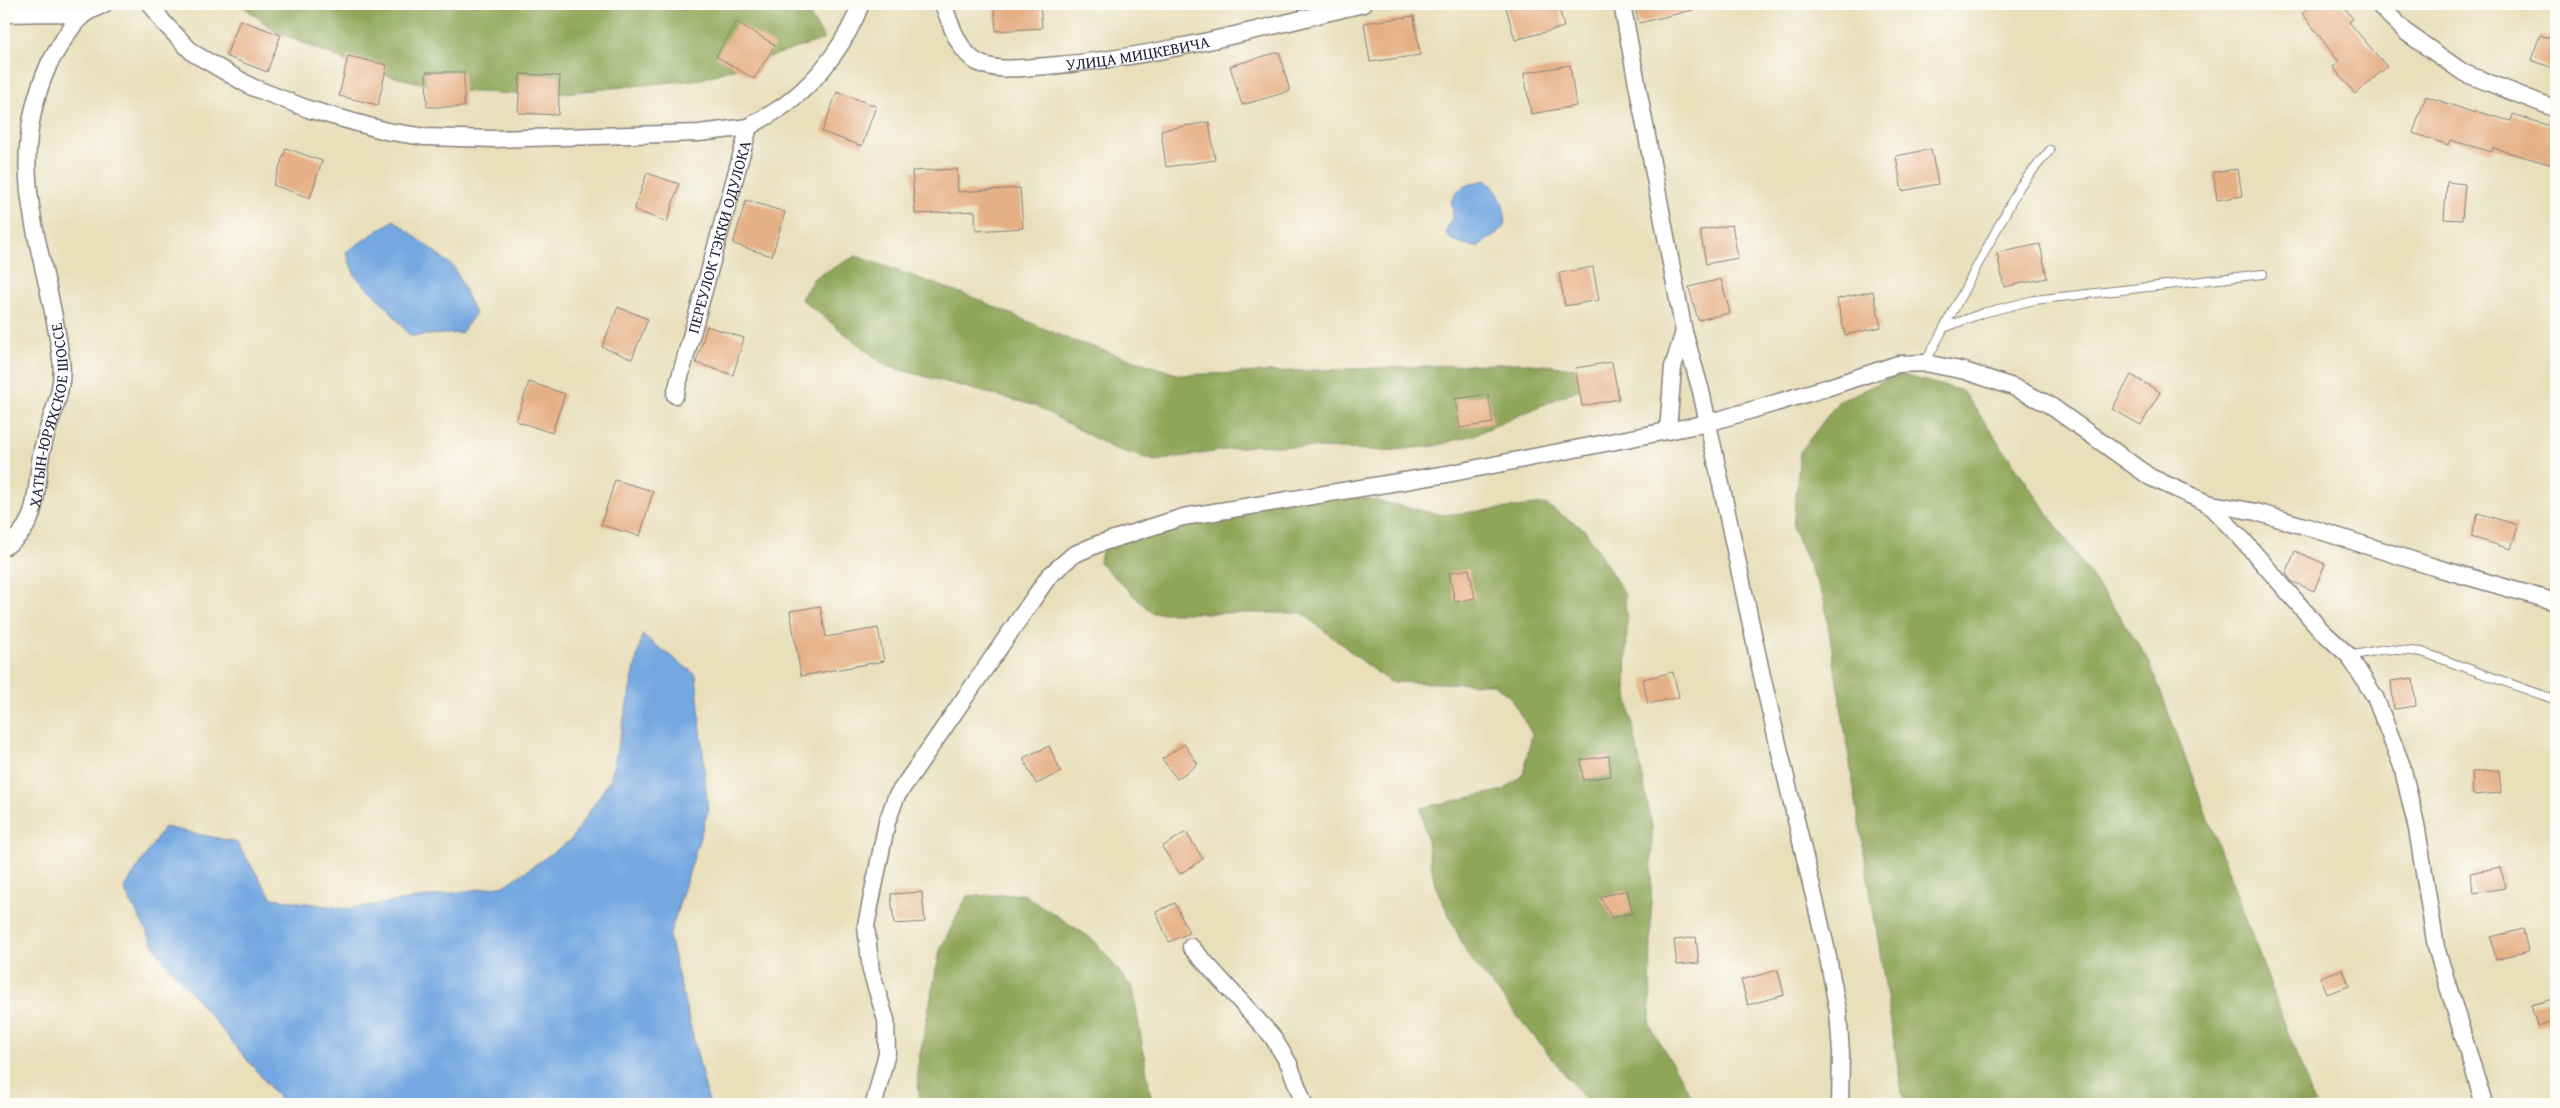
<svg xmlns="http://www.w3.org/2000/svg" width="2560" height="1108" font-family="'Gentium Book Plus',serif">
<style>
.forest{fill:#8fa658;stroke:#58644a}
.water{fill:#74a8e1;stroke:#4b658e}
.building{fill:#e6b086}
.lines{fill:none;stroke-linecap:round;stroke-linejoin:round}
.service-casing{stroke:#86807b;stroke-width:10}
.minor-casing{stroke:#86807b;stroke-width:19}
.service{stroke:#fff;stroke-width:8}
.minor{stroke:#fff;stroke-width:16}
.labels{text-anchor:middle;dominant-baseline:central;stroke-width:4;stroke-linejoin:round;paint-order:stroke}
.street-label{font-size:16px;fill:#22223b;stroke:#fdfcf7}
</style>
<rect width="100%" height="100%" fill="#fdfcf7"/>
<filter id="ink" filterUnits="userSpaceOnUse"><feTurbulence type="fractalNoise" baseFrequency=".02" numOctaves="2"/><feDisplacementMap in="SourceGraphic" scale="10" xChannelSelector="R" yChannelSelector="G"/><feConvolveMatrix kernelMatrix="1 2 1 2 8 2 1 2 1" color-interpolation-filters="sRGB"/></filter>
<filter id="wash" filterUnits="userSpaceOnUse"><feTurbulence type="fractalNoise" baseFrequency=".0096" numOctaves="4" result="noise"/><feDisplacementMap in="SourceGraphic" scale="20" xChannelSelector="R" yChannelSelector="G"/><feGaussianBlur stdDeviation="1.12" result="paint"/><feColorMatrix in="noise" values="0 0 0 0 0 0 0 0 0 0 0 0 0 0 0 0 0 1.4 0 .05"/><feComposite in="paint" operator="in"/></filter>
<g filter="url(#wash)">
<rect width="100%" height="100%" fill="#e9dfbb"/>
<g class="forest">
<polygon points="240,4 802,4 825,39 702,79 544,95 455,91 369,71 275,31"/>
<polygon points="856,256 972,297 1068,339 1180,375 1520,363 1575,368 1595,382 1474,435 1434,446 1385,451 1257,445 1155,461 1112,448 1036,406 886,366 801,299 814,278"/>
<polygon points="1898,374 1963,391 2148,658 2315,1104 1907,1104 1902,1092 1824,599 1793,528 1800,452 1838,402"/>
<polygon points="1327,490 1443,515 1545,504 1585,530 1624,593 1627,618 1626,689 1652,827 1650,1026 1696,1104 1589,1104 1467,954 1435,885 1421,808 1504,790 1523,775 1532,734 1510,697 1494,684 1389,682 1302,613 1152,613 1099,562 1106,541"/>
<polygon points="1023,894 1094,940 1133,989 1152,1104 920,1104 917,1070 940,950 967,896"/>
</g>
<g class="water">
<path d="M1486,180c14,11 22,30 18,48l-27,19c-56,-12 -16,-19 -26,-45 6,-16 19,-18 35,-22z"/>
<polygon points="394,220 454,267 475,314 461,333 410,336 388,308 355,276 346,252"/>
<polygon points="642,635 696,675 708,811 669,937 709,1104 284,1104 159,954 124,889 164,827 236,842 272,898 348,909 506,885 571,840 611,778"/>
</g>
<g id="blocks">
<g class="building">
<polygon points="994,4 1040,4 1042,28 996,31"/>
<polygon points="1505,4 1558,4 1564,27 1515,40"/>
<polygon points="1634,4 1692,4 1693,10 1639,23"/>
<polygon points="2314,4 2342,4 2353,19 2349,22 2387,67 2355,94 2333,67 2339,62 2302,13"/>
<polygon points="1414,16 1420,55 1370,62 1364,23"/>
<polygon points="240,20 281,35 267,72 226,56"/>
<polygon points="737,22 775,45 754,79 716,56"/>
<polygon points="2540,35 2556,40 2556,69 2531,60"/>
<polygon points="1279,52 1290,91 1242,105 1230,66"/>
<polygon points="348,56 387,65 378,105 339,96"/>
<polygon points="1570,65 1576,106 1531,114 1524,73"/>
<polygon points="426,72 464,72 464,107 427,107"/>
<polygon points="520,74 560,76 558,115 518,113"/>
<polygon points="837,92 876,106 862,146 822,132"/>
<polygon points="2426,96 2475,113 2475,111 2511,121 2513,114 2556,128 2556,166 2493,148 2492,152 2450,140 2448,145 2413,133"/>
<polygon points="1209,122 1215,160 1166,167 1161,130"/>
<polygon points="286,148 322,161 310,198 273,185"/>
<polygon points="1931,149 1938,184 1902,191 1896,156"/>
<polygon points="957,169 958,192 1020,188 1023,228 976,231 975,211 915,214 912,171"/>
<polygon points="2238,169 2242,196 2217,200 2213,172"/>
<polygon points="647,173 679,184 667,222 634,210"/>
<polygon points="2447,182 2465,184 2462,220 2444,219"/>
<polygon points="746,200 785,212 772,256 733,244"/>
<polygon points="1732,225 1738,258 1706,264 1700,230"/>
<polygon points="2040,244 2047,278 2004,287 1997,253"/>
<polygon points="1593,267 1599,300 1565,306 1559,273"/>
<polygon points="1721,279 1730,313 1698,320 1689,287"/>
<polygon points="1873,291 1881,327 1845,335 1837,299"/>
<polygon points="618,307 648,319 632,359 602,347"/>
<polygon points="707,326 744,338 733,375 696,363"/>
<polygon points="1612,362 1619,399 1582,406 1575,368"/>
<polygon points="2131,375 2160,392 2141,425 2112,409"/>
<polygon points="529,382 565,394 552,433 516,421"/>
<polygon points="1488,394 1493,423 1460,428 1455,399"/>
<polygon points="615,480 653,491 640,536 601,525"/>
<polygon points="2478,513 2518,525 2511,549 2471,537"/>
<polygon points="2295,551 2325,564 2314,591 2293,582 2286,574"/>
<polygon points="1469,569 1475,598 1455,602 1449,573"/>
<polygon points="820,606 826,637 878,628 884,661 801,676 790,611"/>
<polygon points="1673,672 1679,697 1648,704 1643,679"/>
<polygon points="2413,678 2416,706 2394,709 2391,681"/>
<polygon points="1184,744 1198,764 1177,779 1162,759"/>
<polygon points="1049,746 1061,772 1036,784 1023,758"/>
<polygon points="1609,756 1611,776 1583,780 1581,760"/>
<polygon points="2499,770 2501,793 2473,795 2472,772"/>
<polygon points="1186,832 1203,859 1180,874 1162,847"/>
<polygon points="2501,867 2505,888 2474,893 2470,873"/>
<polygon points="1627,890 1632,913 1612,918 1600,897"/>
<polygon points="922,892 925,922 894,924 891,894"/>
<polygon points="1175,903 1189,933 1169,942 1156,912"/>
<polygon points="2523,929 2528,951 2496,960 2491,937"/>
<polygon points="1696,937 1699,963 1677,965 1674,940"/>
<polygon points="2343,969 2349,986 2327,994 2320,977"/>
<polygon points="1778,970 1784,995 1748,1005 1741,980"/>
<polygon points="2556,998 2556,1020 2537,1026 2531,1005"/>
</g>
</g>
</g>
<g filter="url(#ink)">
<use href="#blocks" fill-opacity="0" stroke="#86807b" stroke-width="1"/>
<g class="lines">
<defs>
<g id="service">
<polyline points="1946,327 1983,313 2034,300 2263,274"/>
<polyline points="1925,363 2020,186 2050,150"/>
<polyline points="2349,656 2385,649 2422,652 2556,700"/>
</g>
<g id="minor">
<polyline points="151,4 163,22 193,53 252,87 308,109 386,131 425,137 494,139 699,133 749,127"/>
<path id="s1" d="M943,4c7,18 15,47 34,58 21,11 47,5 70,4 108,-8 212,-37 316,-62"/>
<polyline points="1622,4 1684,332 1701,391 1762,676 1826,947 1838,1011 1841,1053 1840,1104"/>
<polyline points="2378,4 2407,33 2464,73 2556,109"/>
<polyline points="4,14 57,13 81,17"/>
<path id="s2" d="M675,395l74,-268c13,-9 30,-16 42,-27 31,-24 56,-60 70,-96"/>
<polyline points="1668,431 1673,367 1684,332"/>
<polyline points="2207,503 2242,539 2320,629 2349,656 2375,697 2402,766 2417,829 2436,947 2484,1104"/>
<path id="s3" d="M4,547c34,-20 31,-50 36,-85 4,-36 26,-66 21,-103 -13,-108 -61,-186 -12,-295 9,-15 19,-35 32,-47 6,-6 16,-9 23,-13"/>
<polyline points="1191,947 1272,1036 1289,1064 1304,1104"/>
<polyline points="874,1104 887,1053 886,1020 871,971 866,926 887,822 896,797 1049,576 1073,555 1098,544 1183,517 1447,474 1708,423 1826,388 1898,364 1925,363 1965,371 2013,387 2048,404 2150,477 2207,503 2256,512 2311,528 2434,567 2556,602"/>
</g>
</defs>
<use href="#service" class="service-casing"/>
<use href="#minor" class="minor-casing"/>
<use href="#service" class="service"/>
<use href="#minor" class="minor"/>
</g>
</g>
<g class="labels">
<g class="street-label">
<text stroke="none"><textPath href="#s1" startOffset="231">УЛИЦА МИЦКЕВИЧА</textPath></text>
<text stroke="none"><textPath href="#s2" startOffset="164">ПЕРЕУЛОК ТЭККИ ОДУЛОКА</textPath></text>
<text stroke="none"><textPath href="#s3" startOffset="145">ХАТЫН-ЮРЯХСКОЕ ШОССЕ</textPath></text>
</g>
</g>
<rect width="2560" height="1108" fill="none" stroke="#fdfcf7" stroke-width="20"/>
</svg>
